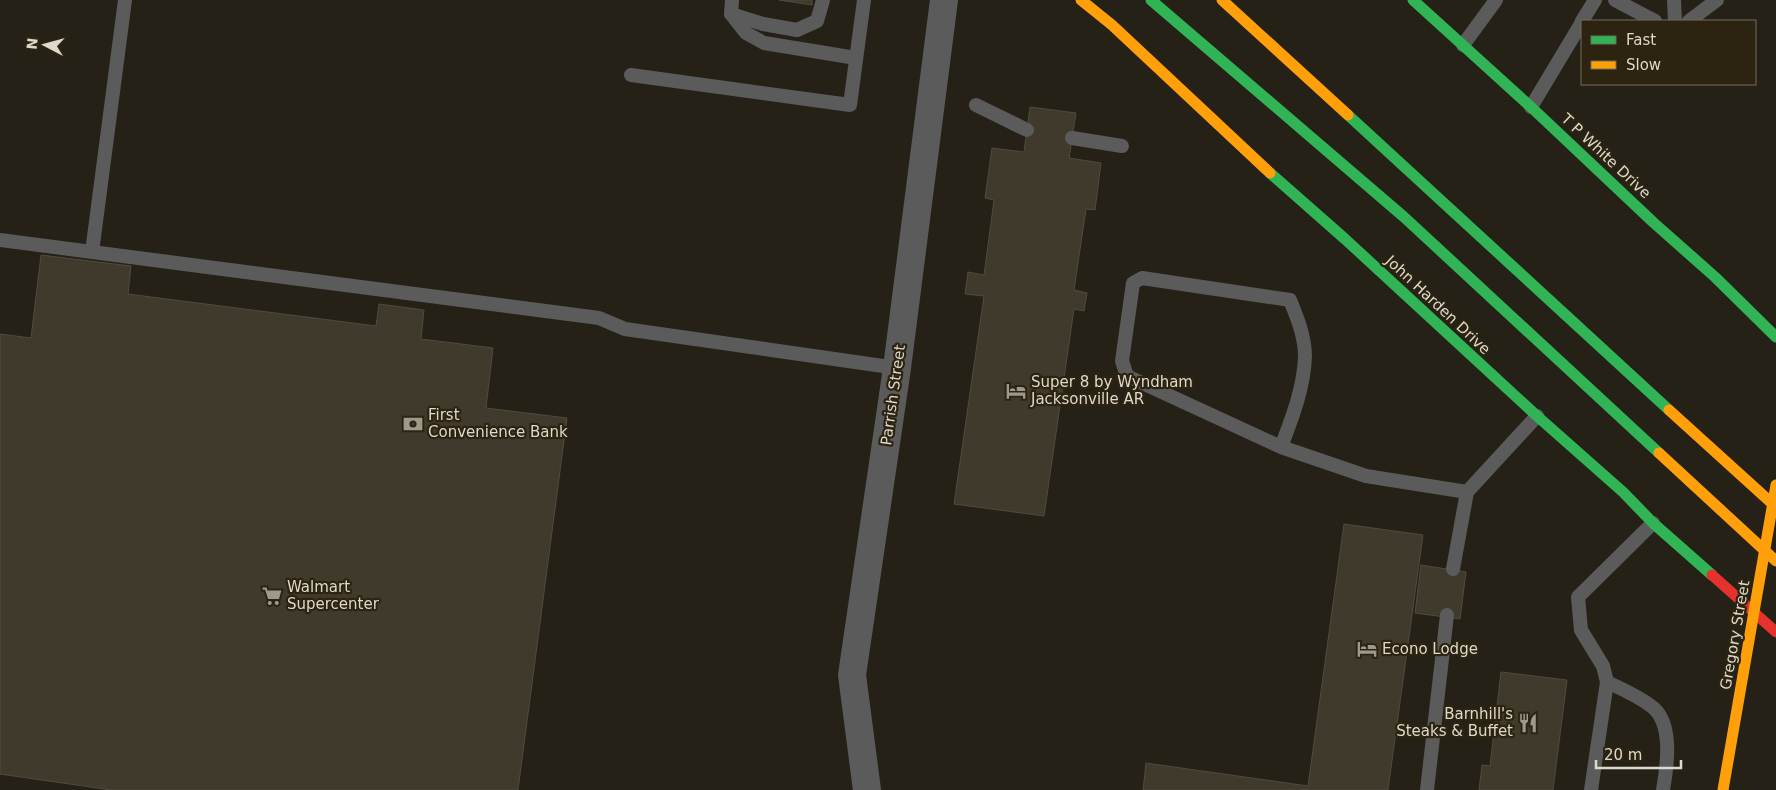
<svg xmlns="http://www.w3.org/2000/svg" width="1776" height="790" font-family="'DejaVu Sans',sans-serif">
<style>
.building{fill:#3f3a2b;stroke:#504a42}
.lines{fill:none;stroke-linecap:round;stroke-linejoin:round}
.lane{stroke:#5a5b5a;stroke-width:14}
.street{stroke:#5a5b5a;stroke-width:28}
.fast{stroke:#30b455;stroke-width:11}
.slow{stroke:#ff9f0a;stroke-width:11}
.jam{stroke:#e5322d;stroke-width:11}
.slow-bridge{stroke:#ff9f0a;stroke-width:11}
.labels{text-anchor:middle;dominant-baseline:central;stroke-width:4.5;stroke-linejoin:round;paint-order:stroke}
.street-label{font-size:15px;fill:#ded9cd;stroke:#2c2411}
.poi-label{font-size:15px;fill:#ded9cd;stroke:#2c2411;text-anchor:start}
</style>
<rect width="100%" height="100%" fill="#262117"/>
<g class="building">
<polygon points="779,0 812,0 812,5"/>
<polygon points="1030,107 1076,113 1069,158 1101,163 1095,210 1086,209 1074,290 1087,293 1084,311 1074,309 1044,516 954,504 984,296 965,294 968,272 984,275 994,200 985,198 992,148 1024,152"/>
<polygon points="41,255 131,266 128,294 376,326 379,304 424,310 421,339 493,348 486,408 567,418 518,790 111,790 0,774 0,334 31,338"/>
<polygon points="1344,524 1423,535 1388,790 1143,790 1146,763 1308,786"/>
<polygon points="1421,565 1466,572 1460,619 1415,613"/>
<polygon points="1501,672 1567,680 1553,790 1479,790 1482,765 1490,766"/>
</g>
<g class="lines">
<g class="lane">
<polyline points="732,0 731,14 746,33 764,43 856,58"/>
<polyline points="1615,0 1655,21"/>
<polyline points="1674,0 1675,21"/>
<polyline points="731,14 763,24 797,30 817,21 823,0"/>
<polyline points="1582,21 1595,0"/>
<polyline points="1689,21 1717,0"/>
<polyline points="1463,45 1496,0"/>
<polyline points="631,75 850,105 864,0"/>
<polyline points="976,105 1027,130"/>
<polyline points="1531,107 1582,22"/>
<polyline points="1072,138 1122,146"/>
<polyline points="0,240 599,318 625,329 897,368"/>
<polyline points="92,252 125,0"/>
<path d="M1281,447c11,-29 23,-59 24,-91 0,-19 -8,-39 -15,-56l-148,-22 -9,5 -11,78 5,15 154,71 85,29 101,16"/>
<polyline points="1453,569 1467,492 1537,416"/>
<path d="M1607,682c15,7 31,14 44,24 23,16 16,61 12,84"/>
<polyline points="1427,790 1447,615"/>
<polyline points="1591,790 1607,682 1603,666 1581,630 1578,597 1653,523"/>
</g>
<polyline class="street" points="867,790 852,675 897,368 944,0"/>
<g class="fast">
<polyline points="1151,0 1404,217 1659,453"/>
<polyline points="1413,0 1531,107 1654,223 1715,277 1776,337"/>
<polyline points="1348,115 1669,410"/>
<polyline points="1270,173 1345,239 1537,416 1623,492 1653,523 1712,575"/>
</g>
<g class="slow">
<polyline points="1081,0 1112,25 1270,173"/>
<polyline points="1222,0 1348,115"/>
<polyline points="1669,410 1776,507"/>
<polyline points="1659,453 1776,561"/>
</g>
<polyline class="jam" points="1712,575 1776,632"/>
<polyline class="slow-bridge" points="1723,790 1776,485"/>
</g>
<defs>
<symbol id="hotel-bare" viewBox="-9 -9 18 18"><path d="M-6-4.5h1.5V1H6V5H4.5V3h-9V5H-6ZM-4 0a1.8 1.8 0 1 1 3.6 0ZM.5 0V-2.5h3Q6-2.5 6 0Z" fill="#9e998d" stroke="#2c2411" stroke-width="2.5" paint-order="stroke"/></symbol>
<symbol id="bank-bare" viewBox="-9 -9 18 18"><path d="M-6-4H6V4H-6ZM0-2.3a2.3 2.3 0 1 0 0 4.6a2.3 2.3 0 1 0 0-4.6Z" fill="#9e998d" stroke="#2c2411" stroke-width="2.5" paint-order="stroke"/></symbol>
<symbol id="supermarket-bare" viewBox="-9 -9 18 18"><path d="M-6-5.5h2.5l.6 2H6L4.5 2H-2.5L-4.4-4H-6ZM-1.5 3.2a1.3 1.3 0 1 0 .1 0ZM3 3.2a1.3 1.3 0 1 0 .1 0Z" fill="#9e998d" stroke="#2c2411" stroke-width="2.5" paint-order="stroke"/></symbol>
<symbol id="restaurant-bare" viewBox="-9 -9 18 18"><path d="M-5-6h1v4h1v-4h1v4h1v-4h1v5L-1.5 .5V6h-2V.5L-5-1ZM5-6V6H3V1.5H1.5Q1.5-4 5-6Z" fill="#9e998d" stroke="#2c2411" stroke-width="2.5" paint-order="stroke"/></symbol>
</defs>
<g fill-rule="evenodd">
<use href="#hotel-bare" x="1002" y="377" width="28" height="28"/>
<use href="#bank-bare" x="399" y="410" width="28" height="28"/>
<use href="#supermarket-bare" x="258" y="582" width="28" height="28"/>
<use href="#hotel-bare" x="1353" y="635" width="28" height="28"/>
<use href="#restaurant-bare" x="1514" y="709" width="28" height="28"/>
</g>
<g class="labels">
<g class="street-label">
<text transform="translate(1606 156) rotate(43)">T P White Drive</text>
<text transform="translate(1438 305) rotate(43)">John Harden Drive</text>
<text transform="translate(893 395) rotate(-82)">Parrish Street</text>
<text transform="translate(1735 635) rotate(-80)">Gregory Street</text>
</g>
<g class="poi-label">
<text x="1031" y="382">Super 8 by Wyndham<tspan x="1031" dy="17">Jacksonville AR</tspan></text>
<text x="428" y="415">First<tspan x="428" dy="17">Convenience Bank</tspan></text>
<text x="287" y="587">Walmart<tspan x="287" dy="17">Supercenter</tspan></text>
<text x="1382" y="649">Econo Lodge</text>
<text x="1513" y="714" text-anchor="end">Barnhill's<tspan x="1513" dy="17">Steaks &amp; Buffet</tspan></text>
</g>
</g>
<rect x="1581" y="20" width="175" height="65" fill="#2c2411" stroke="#736c5c"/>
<rect x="1591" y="36" width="25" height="8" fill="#30b455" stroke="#736c5c"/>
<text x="1626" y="45" font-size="15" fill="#ded9cd">Fast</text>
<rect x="1591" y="61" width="25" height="8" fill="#ff9f0a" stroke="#736c5c"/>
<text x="1626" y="70" font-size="15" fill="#ded9cd">Slow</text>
<g transform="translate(45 45) rotate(276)" stroke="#2c2411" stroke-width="4" paint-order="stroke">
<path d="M0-4L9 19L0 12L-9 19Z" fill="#ded9cd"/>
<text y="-8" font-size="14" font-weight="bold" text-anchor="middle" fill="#ded9cd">N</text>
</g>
<path d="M1596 760v8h85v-8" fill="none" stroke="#ded9cd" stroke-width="2.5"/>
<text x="1604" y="760" font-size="15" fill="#ded9cd" stroke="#2c2411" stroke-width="4" paint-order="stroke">20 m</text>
</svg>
